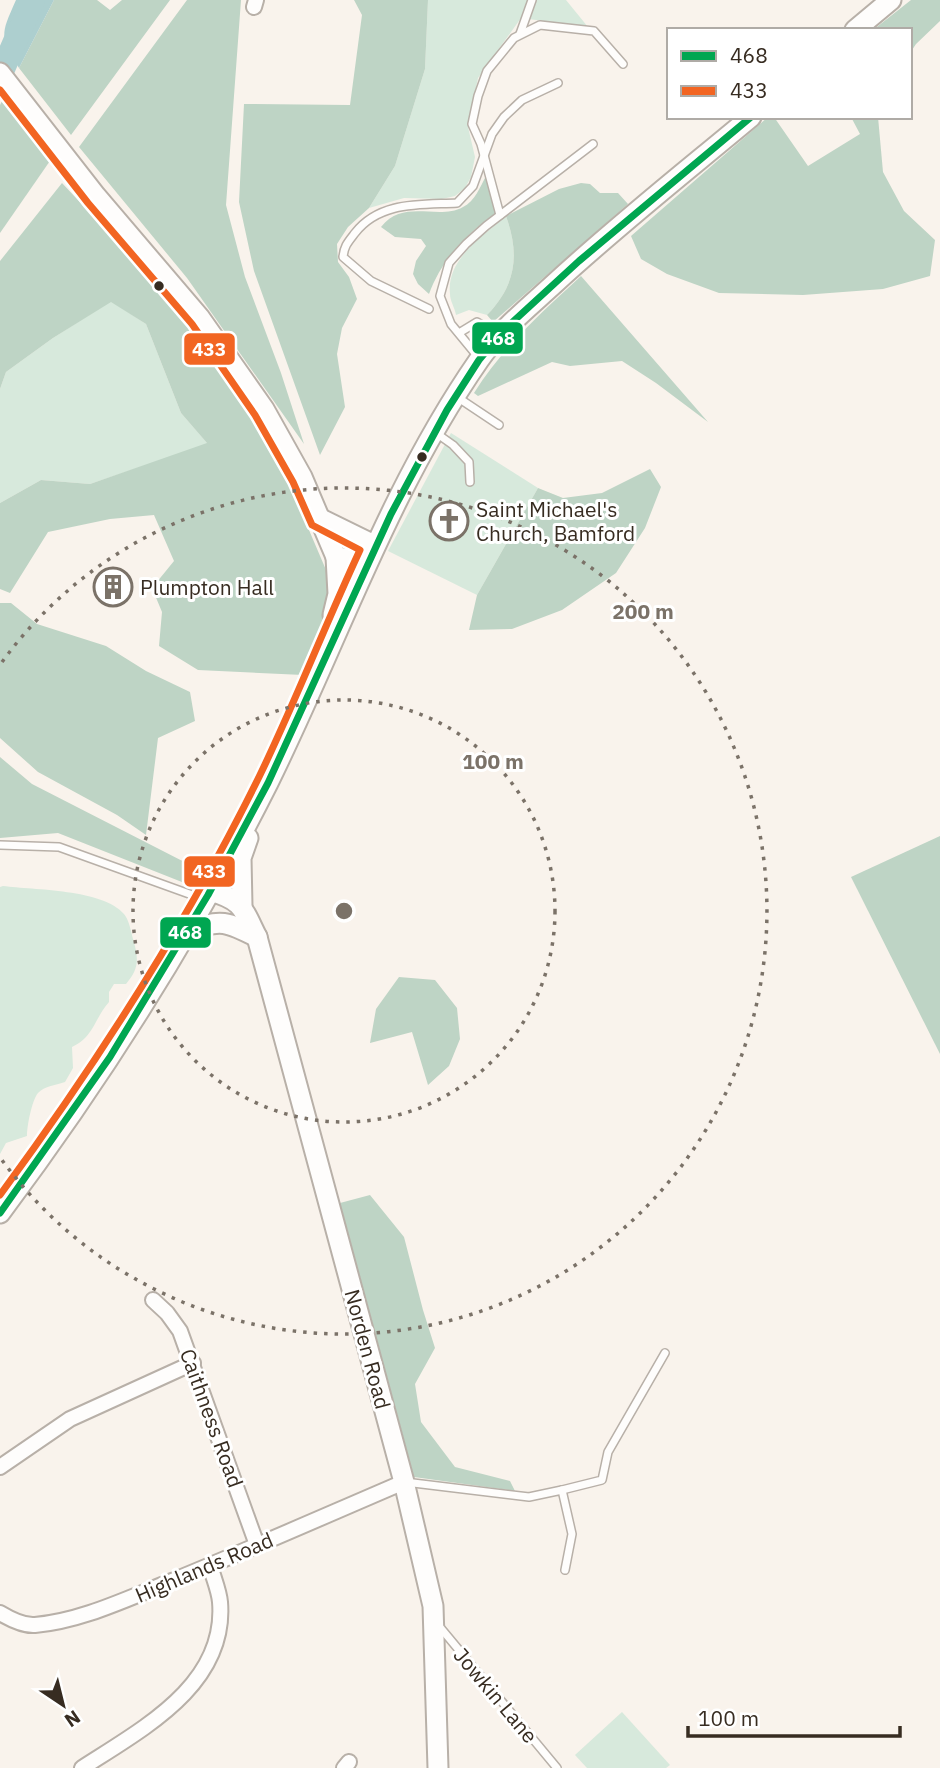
<svg xmlns="http://www.w3.org/2000/svg" width="940" height="1768" font-family="'IBM Plex Sans',sans-serif">
<style>
.green{fill:#d7e9dc}
.forest{fill:#bed4c5}
.water{fill:#adcfcf}
.lines{fill:none;stroke-linecap:round;stroke-linejoin:round}
.river{stroke:#adcfcf;stroke-width:24}
.lane-casing{stroke:#b8b0a8;stroke-width:10}
.street-casing{stroke:#b8b0a8;stroke-width:18}
.secondary-casing{stroke:#b8b0a8;stroke-width:23}
.lane{stroke:#fefdfc;stroke-width:7}
.street{stroke:#fefdfc;stroke-width:14}
.secondary{stroke:#fefdfc;stroke-width:19}
.bus-1-casing{stroke:#fff;stroke-width:12}
.bus-2-casing{stroke:#fff;stroke-width:12}
.bus-1{stroke:#00a651;stroke-width:7}
.bus-2{stroke:#f26522;stroke-width:7}
.ring{fill:none;stroke:#7b7268;stroke-width:3.5;stroke-dasharray:3.5 7}
.bus-dot{fill:#372c21;stroke:#fff;stroke-width:2.5}
.labels{text-anchor:middle;dominant-baseline:central;stroke-width:6;stroke-linejoin:round;paint-order:stroke}
.poi-label{font-size:21px;fill:#372c21;stroke:#fff;text-anchor:start}
.street-label{font-size:21px;fill:#372c21;stroke:#fff}
.centre{fill:#7b7268;stroke:#fff;stroke-width:3.5}
.ring-label{font-size:21px;text-anchor:middle;font-weight:bold;fill:#7b7268;stroke:#fff;stroke-width:6;stroke-linejoin:round;paint-order:stroke}
.line-badge{stroke:#fff;stroke-width:2.5}
.badge-label{font-size:19px;text-anchor:middle;font-weight:bold;fill:#fff}
</style>
<rect width="100%" height="100%" fill="#f9f3ec"/>
<g class="green">
<polygon points="428,0 566,0 588,27 521,18 478,78 468,127 475,157 471,177 465,188 455,196 442,199 404,198 369,208 395,166 425,69"/>
<path d="M506,216c14,39 10,69 -19,99l-18,-5 -13,5c-1,-7 -6,-14 -6,-21 -4,-35 33,-58 56,-78z"/>
<polygon points="111,301 146,324 181,413 208,444 90,484 41,480 0,503 0,389 6,372 53,338"/>
<polygon points="451,433 538,488 477,595 388,551"/>
<path d="M3,886c31,4 100,3 121,28 5,6 7,17 9,25 6,20 6,30 -7,45h-12l-5,8v10c-15,17 -15,35 -37,45l1,21 -8,14c-8,3 -21,4 -27,11 -6,7 -11,33 -11,43l-21,7 -6,11v-267z"/>
<polygon points="622,1712 670,1765 666,1768 587,1768 575,1755"/>
</g>
<g class="forest">
<polygon points="54,0 97,0 110,10 122,0 170,0 71,135 19,68"/>
<polygon points="187,0 241,0 226,205 245,277 281,373 304,444 187,278 79,147"/>
<polygon points="354,0 428,0 425,69 395,166 369,208 348,227 337,244 338,262 349,277 357,299 342,328 337,354 345,407 320,455 254,271 239,202 244,104 350,105 362,15"/>
<polygon points="911,0 940,0 940,21 916,44 910,53 910,30 873,30"/>
<polygon points="3,99 52,158 0,233 0,105"/>
<polygon points="768,117 774,117 808,166 860,134 851,117 878,117 883,172 904,211 935,240 930,276 883,289 803,295 719,293 667,274 641,259 631,236"/>
<path d="M486,176l11,36c-31,22 -55,47 -68,82l-11,-10 -5,-10 3,-13 10,-15 -5,-7 -26,-2 -14,-10c23,-29 57,-6 82,-20 12,-6 17,-20 23,-31z"/>
<polygon points="62,183 191,321 254,411 283,469 335,591 303,675 198,670 159,646 162,612 152,588 174,561 154,515 110,519 48,532 10,593 0,589 0,503 41,480 90,484 207,443 181,413 146,324 111,302 53,338 6,372 0,389 0,261"/>
<path d="M581,183l9,1 10,9h18l10,11 -135,118 -6,-7c29,-30 33,-60 19,-99l53,-27z"/>
<path d="M581,276l127,146 -52,-39 -34,-22 -52,5 -18,-4 -74,34 -4,-3c29,-46 67,-80 107,-117z"/>
<polygon points="650,469 661,487 645,528 616,573 562,610 512,629 469,630 477,595 538,488 563,498 602,493"/>
<polygon points="0,603 11,603 37,624 106,646 146,671 190,692 195,721 158,738 146,835 117,815 38,772 0,738"/>
<polygon points="0,757 32,784 200,870 192,886 58,833 0,838"/>
<polygon points="940,836 940,1054 851,877"/>
<polygon points="399,977 435,980 457,1008 460,1039 449,1066 428,1085 412,1032 370,1043 376,1009"/>
<polygon points="370,1195 404,1237 423,1310 435,1348 415,1384 421,1422 455,1467 510,1481 515,1491 414,1477 340,1203"/>
</g>
<path class="water" d="M16,0h38l-35,68c-19,-33 -19,-32 -3,-68z"/>
<g class="lines">
<polyline class="river" points="0,76 33,0"/>
<defs>
<g id="lane">
<polyline points="520,34 532,0"/>
<polyline points="500,215 481,144 472,124 478,96 487,71 514,38 540,25 594,31 623,64"/>
<path d="M429,309l-58,-28 -28,-24c1,-11 5,-15 12,-24 25,-32 65,-28 102,-30l16,-17 19,-52 12,-17 18,-17 36,-17"/>
<polyline points="459,333 477,322 487,328"/>
<polyline points="479,358 451,324 440,296 449,263 466,244 486,226 593,144"/>
<polyline points="457,397 499,425"/>
<polyline points="436,433 453,445 469,462 470,482"/>
<polyline points="0,845 59,847 206,900"/>
<polyline points="405,1482 529,1497 562,1490 572,1534 565,1570"/>
<polyline points="562,1490 602,1480 608,1452 665,1353"/>
<polyline points="439,1626 557,1768"/>
</g>
<g id="street">
<polyline points="254,7 256,0"/>
<polyline points="153,1300 167,1313 180,1331 257,1545"/>
<polyline points="0,1467 70,1419 193,1363"/>
<path d="M0,1613c10,6 23,13 35,12 47,-4 93,-27 137,-44 78,-32 155,-66 232,-99"/>
<path d="M82,1768c60,-39 145,-83 138,-166 -1,-12 -7,-25 -10,-37"/>
<polyline points="344,1768 349,1762"/>
</g>
<g id="secondary">
<polyline points="855,30 891,0"/>
<polyline points="0,73 96,196 200,318 264,409 302,477 336,557 367,561"/>
<polyline points="321,519 374,545"/>
<polyline points="333,615 338,594 336,557"/>
<path d="M210,891c33,9 33,18 47,46l147,545 29,124 5,162"/>
<polyline points="242,906 241,858 248,838"/>
<path d="M189,931c31,-13 39,-9 68,6"/>
<path d="M0,1213c102,-136 192,-279 268,-430 70,-142 120,-292 211,-423 21,-30 50,-53 76,-77 63,-58 130,-111 196,-166"/>
</g>
</defs>
<use href="#lane" class="lane-casing"/>
<use href="#street" class="street-casing"/>
<use href="#secondary" class="secondary-casing"/>
<use href="#lane" class="lane"/>
<use href="#street" class="street"/>
<use href="#secondary" class="secondary"/>
<defs>
<polyline id="bus-1" points="0,1213 110,1057 208,895 268,783 391,514 447,410 479,360 505,329 579,261 751,117"/>
<path id="bus-2" d="M0,90l88,113 104,121 63,91 38,67 19,43 48,25c-35,75 -65,153 -101,227 -73,148 -162,286 -259,418"/>
</defs>
<use href="#bus-1" class="bus-1-casing"/>
<use href="#bus-2" class="bus-2-casing"/>
<use href="#bus-1" class="bus-1"/>
<use href="#bus-2" class="bus-2"/>
</g>
<g class="ring">
<circle cx="344" cy="911" r="211"/>
<path d="M2 662A423 423 0 1 1 2 1160"/>
</g>
<defs>
<symbol id="church-ring" viewBox="-11 -11 22 22"><circle r="9.5" fill="#fff" stroke="#7b7268" stroke-width="1.5"/><path d="M-1.2-6h2.4v3.5h3.3v2.4h-3.3V6h-2.4V-.1h-3.3v-2.4h3.3Z" fill="#7b7268"/></symbol>
<symbol id="building-ring" viewBox="-11 -11 22 22"><circle r="9.5" fill="#fff" stroke="#7b7268" stroke-width="1.5"/><path d="M-4-6H4V6H1V3H-1V6H-4ZM-2.5-4.3h1.7v1.8h-1.7ZM.8-4.3h1.7v1.8H.8ZM-2.5-1h1.7V.8h-1.7ZM.8-1h1.7V.8H.8Z" fill="#7b7268"/></symbol>
</defs>
<g fill-rule="evenodd">
<use href="#church-ring" x="427" y="499" width="44" height="44"/>
<use href="#building-ring" x="91" y="565" width="44" height="44"/>
</g>
<g class="bus-dot">
<circle cx="159" cy="286" r="6"/>
<circle cx="422" cy="457" r="6"/>
</g>
<g class="labels">
<g class="poi-label">
<text x="476" y="509">Saint Michael's<tspan x="476" dy="24">Church, Bamford</tspan></text>
<text x="140" y="587">Plumpton Hall</text>
</g>
<g class="street-label">
<text transform="translate(368 1349) rotate(75)">Norden Road</text>
<text transform="translate(212 1418) rotate(70)">Caithness Road</text>
<text transform="translate(204 1567) rotate(-23)">Highlands Road</text>
<text transform="translate(496 1695) rotate(50)">Jowkin Lane</text>
</g>
</g>
<circle cx="344" cy="911" r="10" class="centre"/>
<g class="ring-label">
<text x="643" y="619">200 m</text>
<text x="493" y="769">100 m</text>
</g>
<g class="line-badge">
<rect x="471" y="321" width="53" height="34" rx="7" fill="#00a651"/>
<rect x="183" y="332" width="53" height="34" rx="7" fill="#f26522"/>
<rect x="183" y="855" width="53" height="33" rx="7" fill="#f26522"/>
<rect x="159" y="916" width="53" height="33" rx="7" fill="#00a651"/>
</g>
<g class="badge-label">
<text x="498" y="345">468</text>
<text x="209" y="356">433</text>
<text x="209" y="878">433</text>
<text x="185" y="939">468</text>
</g>
<rect x="667" y="28" width="245" height="91" fill="#ffffff" stroke="#afaba6" stroke-width="2"/>
<rect x="681" y="51" width="35" height="10" fill="#00a651" stroke="#afaba6" stroke-width="2"/>
<text x="730" y="63" font-size="21" fill="#372c21">468</text>
<rect x="681" y="86" width="35" height="10" fill="#f26522" stroke="#afaba6" stroke-width="2"/>
<text x="730" y="98" font-size="21" fill="#372c21">433</text>
<g transform="translate(63 1705) rotate(145)" stroke="#ffffff" stroke-width="5" paint-order="stroke">
<path d="M0-5L12 26L0 18L-12 26Z" fill="#372c21"/>
<text y="-10" font-size="19" font-weight="bold" text-anchor="middle" fill="#372c21">N</text>
</g>
<path d="M688 1726v10h212v-10" fill="none" stroke="#372c21" stroke-width="3.5"/>
<text x="698" y="1726" font-size="21" fill="#372c21" stroke="#ffffff" stroke-width="5" paint-order="stroke">100 m</text>
</svg>
